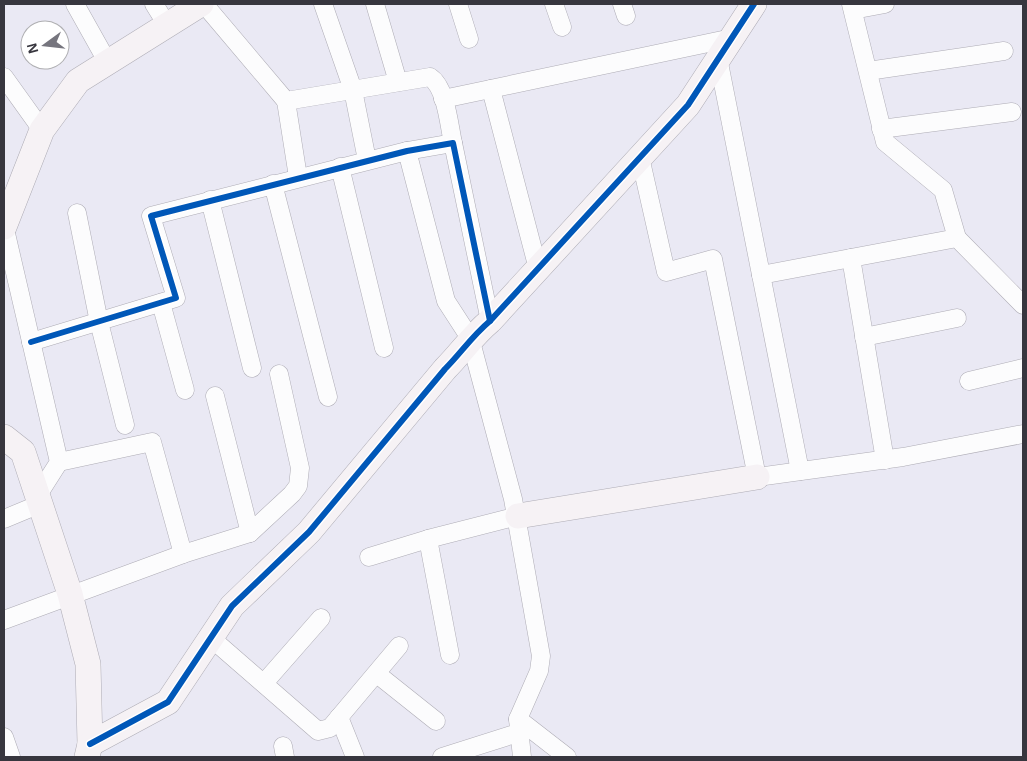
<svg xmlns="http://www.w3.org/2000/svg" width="1027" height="761" font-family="Arial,sans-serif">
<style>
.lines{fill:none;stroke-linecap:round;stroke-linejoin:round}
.street-casing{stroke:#aeacb5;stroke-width:19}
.secondary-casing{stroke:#aeacb5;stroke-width:26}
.street{stroke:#fcfcfd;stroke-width:18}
.secondary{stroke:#f6f2f5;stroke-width:25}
.cycleway-casing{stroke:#fff;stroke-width:9}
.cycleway{stroke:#0057b8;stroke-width:6}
</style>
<rect width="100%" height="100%" fill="#eae9f4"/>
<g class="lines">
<defs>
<g id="street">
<polyline points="75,4 108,63"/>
<polyline points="154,4 167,25"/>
<path d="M204,4l82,97 144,-24c16,10 19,48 23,66"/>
<polyline points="323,4 353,90 367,160"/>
<polyline points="375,4 398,82"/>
<polyline points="458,4 469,39"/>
<polyline points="554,4 562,27"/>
<polyline points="622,4 626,16"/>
<polyline points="851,4 885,142 943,190 957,238"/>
<polyline points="853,10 885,4"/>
<polyline points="718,58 800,471"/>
<polyline points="868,71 1004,51"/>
<polyline points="4,77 42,130"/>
<polyline points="491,89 538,269"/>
<polyline points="443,99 732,38"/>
<polyline points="286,101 298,177"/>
<polyline points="881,129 1012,112"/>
<polyline points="407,151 446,301 470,338 513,499 541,656 539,671 518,719 522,757"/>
<polyline points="640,157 666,272 713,259 757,477 903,457 1023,434"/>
<polyline points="340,167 384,348"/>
<polyline points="273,184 328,397"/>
<polyline points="210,200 252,368"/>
<polyline points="77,213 99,322 125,425"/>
<polyline points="4,225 59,462 38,495"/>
<polyline points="851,258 885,460"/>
<polyline points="761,275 957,238 1023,305"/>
<polyline points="161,303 185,390"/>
<polyline points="864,337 957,318"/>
<polyline points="31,342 176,298 151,216 407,151 453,143 490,321"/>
<polyline points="969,381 1023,368"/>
<polyline points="215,396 250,533"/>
<polyline points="4,519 40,504"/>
<polyline points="183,554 250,533 292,494 298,486 300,468 279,374"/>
<polyline points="369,557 428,539"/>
<polyline points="4,620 183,554 152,442 59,462"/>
<polyline points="211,638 318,731 330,728 399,646"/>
<polyline points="450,655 428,539 518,516"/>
<polyline points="377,674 436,721"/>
<polyline points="264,683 321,618"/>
<polyline points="339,717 355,757"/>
<polyline points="518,719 567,757"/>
<polyline points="4,737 11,757"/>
<polyline points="283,746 285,757"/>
<polyline points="442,757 518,733"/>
</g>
<g id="secondary">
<polyline points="4,227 42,130 78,81 201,4"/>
<polyline points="4,437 23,452 70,594 88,664 90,744 87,757"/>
<polyline points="518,516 757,477"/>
<path d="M90,744l78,-42 64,-96 77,-74 136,-163c16,-16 27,-33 45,-48l198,-216 66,-101"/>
</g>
</defs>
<use href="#street" class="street-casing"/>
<use href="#secondary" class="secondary-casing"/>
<use href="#street" class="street"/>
<use href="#secondary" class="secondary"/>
<defs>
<g id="cycleway">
<polyline points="31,342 176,298 151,216 407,151 453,143 490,321"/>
<path d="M90,744l78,-42 64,-96 77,-74 136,-163c16,-16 27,-33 45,-48l198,-216 66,-101"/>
</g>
</defs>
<use href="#cycleway" class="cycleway-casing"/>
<use href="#cycleway" class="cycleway"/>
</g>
<rect width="1027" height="761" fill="none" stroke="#37363e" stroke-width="10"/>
<g transform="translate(45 45) rotate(255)"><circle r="24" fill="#ffffff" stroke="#afafb2"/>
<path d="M0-4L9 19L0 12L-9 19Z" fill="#76757e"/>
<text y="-8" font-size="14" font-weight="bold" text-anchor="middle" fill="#37363e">N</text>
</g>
</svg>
